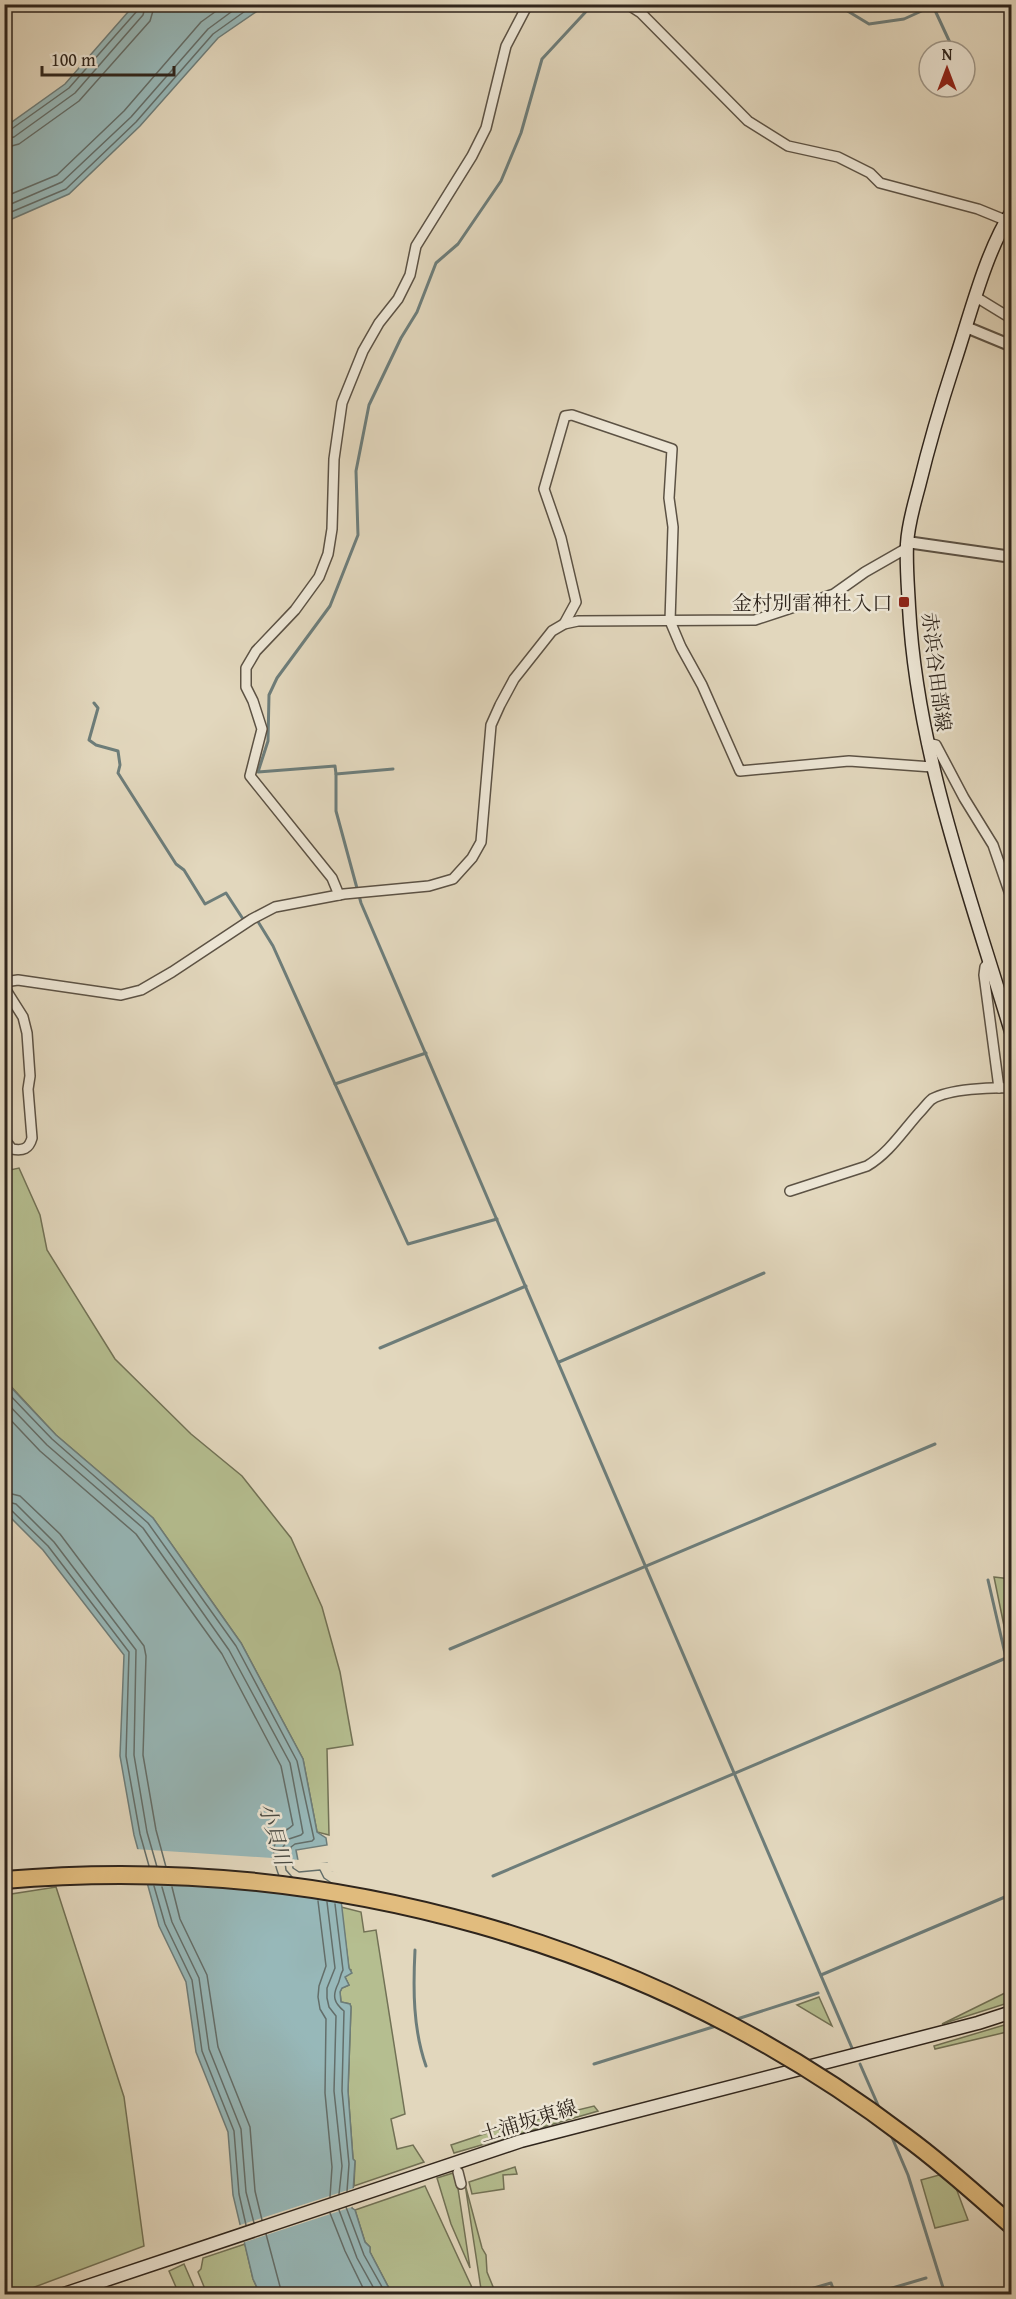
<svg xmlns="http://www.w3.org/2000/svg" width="1016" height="2299" font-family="'Gentium Book Plus','Noto Serif JP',serif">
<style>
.green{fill:#b5be90;stroke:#727256;stroke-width:1.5}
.water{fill:#97b8b9;stroke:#6d7d7a;stroke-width:1.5}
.pier{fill:#e2d7bd}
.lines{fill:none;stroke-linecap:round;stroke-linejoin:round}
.shore{stroke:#636e6a;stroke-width:1.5}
.stream{stroke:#6d7d7a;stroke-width:3}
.minor-casing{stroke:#5c5244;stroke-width:12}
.tertiary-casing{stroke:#5c5244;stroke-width:14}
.secondary-casing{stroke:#2f251c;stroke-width:15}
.minor{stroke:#ece5d4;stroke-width:9}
.tertiary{stroke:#ece5d4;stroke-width:10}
.secondary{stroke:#ece5d4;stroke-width:12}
.motorway-bridge-casing{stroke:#2f251c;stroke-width:20;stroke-linecap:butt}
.motorway-bridge{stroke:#e1bc7e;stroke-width:16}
.poi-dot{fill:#8f2418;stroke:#ece5d4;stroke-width:2}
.labels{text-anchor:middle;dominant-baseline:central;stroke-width:5;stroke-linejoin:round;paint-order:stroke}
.poi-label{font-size:20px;fill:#2f251c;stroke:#ece5d4;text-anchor:end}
.street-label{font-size:20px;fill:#2f251c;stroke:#ece5d4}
.water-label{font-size:21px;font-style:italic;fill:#494a43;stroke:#ece5d4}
</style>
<rect width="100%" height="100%" fill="#e2d7bd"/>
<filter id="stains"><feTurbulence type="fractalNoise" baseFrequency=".00333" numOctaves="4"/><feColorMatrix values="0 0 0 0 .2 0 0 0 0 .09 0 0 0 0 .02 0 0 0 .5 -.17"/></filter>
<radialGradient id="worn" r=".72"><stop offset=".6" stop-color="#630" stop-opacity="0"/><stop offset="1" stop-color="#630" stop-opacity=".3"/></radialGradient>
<g class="green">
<polygon points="19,1168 40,1215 47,1250 115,1359 191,1434 242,1476 291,1538 322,1607 340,1672 353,1745 327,1749 329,1835 317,1832 303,1759 241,1643 153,1518 56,1435 5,1380 5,1171"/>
<polygon points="994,1577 1011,1579 1011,1660"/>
<path d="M1011,1661v51c-3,-17 -10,-36 0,-51z"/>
<polygon points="56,1887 124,2097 144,2246 16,2294 5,2294 5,1895"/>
<polygon points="341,1907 361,1912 364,1932 376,1930 405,2114 391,2119 397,2149 413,2145 424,2162 354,2186 355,2161 353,2159 348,2091 351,2007 350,2004 341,2002 340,1992 342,1988 349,1985 345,1977 351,1970 349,1969"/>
<polygon points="1011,1990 1011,2002 942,2024"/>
<polygon points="819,1997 832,2026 797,2005"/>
<polygon points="1011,2023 1011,2031 935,2049 934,2046"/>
<polygon points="594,2106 598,2111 454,2153 451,2145 496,2130"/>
<polygon points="515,2167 517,2174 503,2175 504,2189 472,2194 469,2182"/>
<polygon points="453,2173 457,2182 470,2268 451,2224 437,2178"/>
<polygon points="939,2175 956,2188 968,2220 935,2228 921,2180"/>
<polygon points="465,2184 482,2248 486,2255 487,2272 496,2294 483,2294 481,2289"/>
<polygon points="425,2186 475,2294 392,2294 370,2252 370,2247 365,2242 355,2210"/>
<polygon points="245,2244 253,2279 260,2294 207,2294 198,2272 201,2269 203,2258"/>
<polygon points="184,2264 197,2294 179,2294 169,2271"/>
</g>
<g class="water">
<polygon points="135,4 266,5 218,38 140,126 69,194 5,222 5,127 65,84"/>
<polygon points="4,1380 56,1435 153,1518 241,1643 303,1759 317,1832 326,1838 327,1845 296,1850 299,1866 327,1863 328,1871 338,1874 349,1968 352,1973 345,1977 349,1985 342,1988 340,1992 341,2002 350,2004 351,2007 348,2091 353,2159 355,2161 352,2208 355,2210 365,2242 370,2247 370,2252 392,2294 260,2294 253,2279 233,2195 228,2132 196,2052 186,1982 159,1926 134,1835 120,1756 124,1655 43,1550 5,1512"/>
</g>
<g class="pier">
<polygon points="135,1849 287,1859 301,1860 301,1863 313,1862 331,1863 331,1871 341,1873 343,1900 250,1887 144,1881"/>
<polygon points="357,2187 355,2206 242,2243 237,2226"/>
</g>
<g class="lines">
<g class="shore">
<polyline points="4,131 10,130 69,88 137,11 139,4"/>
<polyline points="4,139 14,137 75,93 143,15 146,4"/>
<polyline points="4,148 19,144 79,101 150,21 155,4"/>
<polyline points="4,197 57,175 124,111 201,22 226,4"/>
<polyline points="4,207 62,182 131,117 208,29 242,4"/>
<polyline points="4,215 66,189 136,122 213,34 255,4"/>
<polyline points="4,1389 52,1439 148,1523 236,1646 297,1761 314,1839 312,1841 295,1844 291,1847 290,1852 293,1868 299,1872 320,1870 324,1878 333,1884"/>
<polyline points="4,1400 47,1445 143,1528 229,1650 290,1763 303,1833 301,1835 289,1839 283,1847 286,1870 293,1878"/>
<path d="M4,1413l36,38 96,83 86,120 59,112 12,59c-4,4 -8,5 -12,9 -12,11 -7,29 -2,42"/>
<polyline points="4,1492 20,1496 60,1534 144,1646 146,1656 143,1755 156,1830 166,1867"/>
<polyline points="4,1501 16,1504 54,1542 136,1650 134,1755 147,1832 157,1867"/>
<polyline points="4,1508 11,1510 48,1546 129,1652 126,1756 140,1834 149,1866"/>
<polyline points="154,1886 165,1924 192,1980 202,2051 234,2131 239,2194 246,2225"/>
<polyline points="162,1887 172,1922 199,1978 209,2049 241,2129 246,2192 254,2223"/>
<polyline points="172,1887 180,1919 207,1975 218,2047 250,2127 255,2191 262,2220"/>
<polyline points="318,1901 326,1966 319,1986 318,1997 320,2009 326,2019 325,2093 332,2167 330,2197"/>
<polyline points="327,1902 335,1968 327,1988 327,1998 329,2007 336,2016 334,2091 342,2166 339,2194"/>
<path d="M335,1904l8,66c-3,5 -3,10 -5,14 -6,12 -4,19 6,27l-2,80 7,73 -2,27"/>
<polyline points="346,2207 364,2255 386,2294"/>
<polyline points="339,2210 357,2258 377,2294"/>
<polyline points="330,2213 345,2251 366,2294"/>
<polyline points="266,2234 282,2294"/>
</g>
<g class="stream">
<polyline points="836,4 869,24 904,19 937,4"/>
<polyline points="933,6 952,47"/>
<polyline points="643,8 644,4"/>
<polyline points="94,703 98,708 89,740 96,745 118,751 120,765 118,773 176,864 184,870 205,904 226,893 243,919 248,917"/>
<polyline points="393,769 336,774 336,811 361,903 852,2048"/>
<polyline points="336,774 335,766 258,772 268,741 269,695 277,678 330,606 358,535 356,471 369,405 401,338 417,312 436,263 458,244 501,181 521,133 542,59 593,4"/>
<polyline points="257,920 273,946 335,1084 426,1053"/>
<polyline points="335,1084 408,1244 497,1219"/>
<polyline points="380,1348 526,1286"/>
<polyline points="559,1362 764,1273"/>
<polyline points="450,1649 935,1444"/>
<polyline points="493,1876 1006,1658 988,1580"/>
<path d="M415,1950c-2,39 -2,79 11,116"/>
<polyline points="821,1975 1012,1894"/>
<polyline points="734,2020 818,1993"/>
<polyline points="594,2064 716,2026"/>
<polyline points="860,2064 881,2112"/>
<polyline points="891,2135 908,2175 945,2294"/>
<polyline points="1012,2264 1012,2288"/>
<polyline points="793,2294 831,2283 835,2294"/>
<polyline points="872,2294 926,2278"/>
</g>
<defs>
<g id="minor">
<polyline points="627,4 641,13 748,121 788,146 838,157 870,173 880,183 978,209 1005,220"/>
<polyline points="976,297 1012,319"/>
<polyline points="564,624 576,602 561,538 544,489 565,416 572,415 672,449 669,498 673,527 670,621 681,647 702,685 740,771 849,761 932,767"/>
<polyline points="927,743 936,745 964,798 993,845 1012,900"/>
<polyline points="339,895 332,878 250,776 262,729 253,701 246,687 246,668 256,651 295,610 319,577 328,554 332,529 334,459 342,403 363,351 379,323 398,299 410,275 416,246 472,156 486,128 506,46 528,4"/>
<polyline points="990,961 985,967 984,975 999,1088"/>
<polyline points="4,982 18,980 121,995 141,990 172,972 252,919 275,907 344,894 429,886 453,879 472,858 481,842 491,725 500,705 514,679 552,631 564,624 578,621 755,620 834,594 865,572 907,548"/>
<path d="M4,987l19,30 4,16 3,43 -2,13 4,49c-3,11 -9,13 -20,11l-8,-10"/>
<path d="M790,1191l77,-25c22,-13 35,-34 52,-53 4,-4 9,-11 13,-14 17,-10 60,-12 80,-11"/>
<polyline points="458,2172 461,2184"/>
</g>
<g id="tertiary">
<polyline points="966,327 1012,346"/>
<polyline points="907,542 1012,557"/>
</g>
<g id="secondary">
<path d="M1012,211c-27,42 -42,105 -58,153 -13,40 -25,81 -35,122 -5,19 -11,38 -12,58 -1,21 1,43 2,63 8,148 61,287 103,428"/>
<polyline points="64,2294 521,2141 978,2023 1012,2012"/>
</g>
</defs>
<use href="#minor" class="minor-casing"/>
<use href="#tertiary" class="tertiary-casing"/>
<use href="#secondary" class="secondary-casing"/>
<use href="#minor" class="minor"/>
<use href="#tertiary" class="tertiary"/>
<use href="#secondary" class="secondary"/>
<defs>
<path id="motorway-bridge" d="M4,1880c320,-28 646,62 902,257 37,27 71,58 106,89"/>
</defs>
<use href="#motorway-bridge" class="motorway-bridge-casing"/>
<use href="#motorway-bridge" class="motorway-bridge"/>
</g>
<rect class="poi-dot" x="898" y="596" width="12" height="12" rx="3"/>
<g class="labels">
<g class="poi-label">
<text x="892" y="602">金村別雷神社入口</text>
</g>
<g class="street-label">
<text transform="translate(937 672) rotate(83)">赤浜谷田部線</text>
<text transform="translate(528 2120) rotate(-17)">土浦坂東線</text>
</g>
<g class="water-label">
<text transform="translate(275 1834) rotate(74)">小貝川</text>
</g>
</g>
<rect width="1016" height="2299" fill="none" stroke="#e2d7bd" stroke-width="24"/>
<rect x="6" y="6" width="1004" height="2287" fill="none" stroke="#2f251c" stroke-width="3"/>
<rect x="12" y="12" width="992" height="2275" fill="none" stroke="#2f251c" stroke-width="1.5"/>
<g transform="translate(947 69)"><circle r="28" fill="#ece5d4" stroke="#a0988a" stroke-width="1.5"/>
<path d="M0-4.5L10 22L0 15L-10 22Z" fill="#8f2418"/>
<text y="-9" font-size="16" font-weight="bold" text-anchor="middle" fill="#2f251c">N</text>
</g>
<path d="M42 66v9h132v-9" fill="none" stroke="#2f251c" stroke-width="3"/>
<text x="51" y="66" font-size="18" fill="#2f251c" stroke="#ece5d4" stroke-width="4.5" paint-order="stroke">100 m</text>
<rect width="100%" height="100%" filter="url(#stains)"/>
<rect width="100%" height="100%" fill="url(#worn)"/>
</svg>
